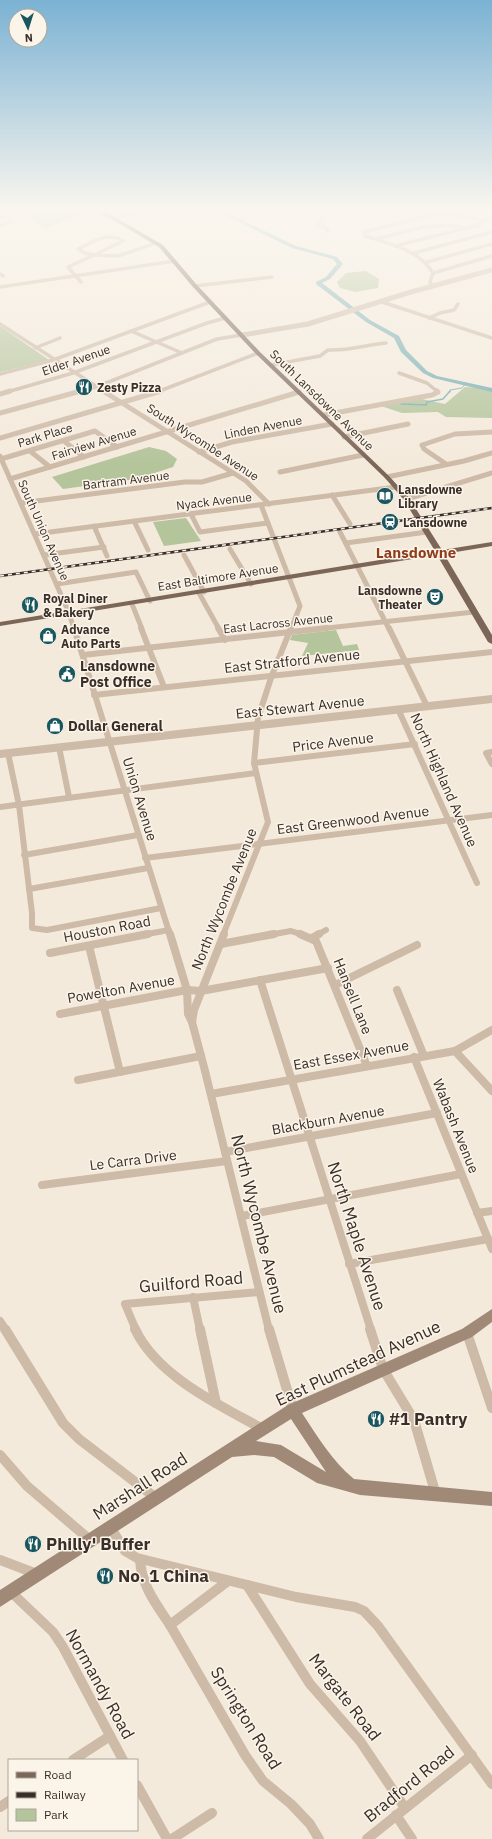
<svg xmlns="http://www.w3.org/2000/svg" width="492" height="1839" font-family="'IBM Plex Sans',sans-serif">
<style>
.green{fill:#b4c49b}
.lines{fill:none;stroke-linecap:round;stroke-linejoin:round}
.stream-far1{stroke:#79aeb3;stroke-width:1}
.stream{stroke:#79aeb3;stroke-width:1.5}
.river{fill:#79aeb3;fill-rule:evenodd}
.minor-far4{stroke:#cdbaa7;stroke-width:3.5}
.minor-far3{stroke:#cdbaa7;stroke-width:5}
.minor-far2{stroke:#cdbaa7;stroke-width:6}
.minor-far1{stroke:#cdbaa7;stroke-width:8}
.minor{stroke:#cdbaa7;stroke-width:10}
.tertiary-far1{stroke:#cdbaa7;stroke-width:5}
.tertiary{stroke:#cdbaa7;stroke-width:8}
.secondary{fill:#a18978;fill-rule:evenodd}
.primary{fill:#7c6658;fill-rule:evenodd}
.rail-casing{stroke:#392e28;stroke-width:2.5}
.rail{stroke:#fbf4e9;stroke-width:1.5;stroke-dasharray:4;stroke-linecap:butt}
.labels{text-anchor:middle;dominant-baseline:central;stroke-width:3;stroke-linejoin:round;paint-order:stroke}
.far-street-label{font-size:12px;fill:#392e28;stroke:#fbf4e9}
.far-poi-label{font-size:12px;font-weight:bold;fill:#392e28;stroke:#fbf4e9;text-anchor:start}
.street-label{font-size:14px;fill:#392e28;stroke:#fbf4e9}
.poi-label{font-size:14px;font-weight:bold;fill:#392e28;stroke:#fbf4e9;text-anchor:start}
.far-district-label{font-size:15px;font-weight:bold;fill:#8f3c1b;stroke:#fbf4e9}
.near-street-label{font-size:17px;fill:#392e28;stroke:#fbf4e9}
.near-poi-label{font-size:17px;font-weight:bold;fill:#392e28;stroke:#fbf4e9;text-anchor:start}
</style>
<rect width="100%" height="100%" fill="#f4eadc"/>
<g class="green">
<polygon points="52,208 85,208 92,211 45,228 27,216"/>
<polygon points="366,271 379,279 378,288 355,292 340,288 337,282 346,273"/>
<polygon points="0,326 49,360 0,372"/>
<polygon points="465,387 484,388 492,390 492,418 446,417 438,412 402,413 378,405 417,398 445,404"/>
<polygon points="149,447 166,451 177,459 173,467 136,479 63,489 52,477"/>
<polygon points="186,518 201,541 164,546 153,522"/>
<polygon points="336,630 343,646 357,644 359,650 302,656 308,643 290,640 292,635"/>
</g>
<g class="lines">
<polyline class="stream-far1" points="450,392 450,390 462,388 466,383"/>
<polyline class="stream" points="401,404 426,405 427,402 443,399 450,391"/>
<polygon class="river" points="210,208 217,208 296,246 337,257 343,264 330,279 322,283 370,320 399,336 406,350 427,371 437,376 492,388 492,392 433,378 423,373 401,352 394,338 366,322 316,284 316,282 326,277 337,264 333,259 292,248"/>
<g class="minor-far4">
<polyline points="180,208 187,210"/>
<polyline points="377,209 401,214 416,208"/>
<polyline points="0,217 8,217 13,221 0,226"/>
<polyline points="113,218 157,208"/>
<polyline points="320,223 321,219 334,208"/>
<polyline points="321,225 323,224 317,224 323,226 328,231"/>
<polygon points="107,237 118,238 123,241 94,255 85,253 78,249 96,240"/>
<path d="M377,239c29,-7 57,-19 87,-11"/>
<polyline points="395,246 478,225 492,216"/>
<polyline points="414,253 492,232"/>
<polyline points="94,255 118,256 156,243"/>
<polyline points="427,262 492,244"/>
<polyline points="433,273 492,256"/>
<polyline points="0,274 3,276"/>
<polyline points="81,282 68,267 94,255"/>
<polyline points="195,286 272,277"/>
<path d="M433,286l-3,-4 3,-9c-15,-24 -43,-29 -68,-37l-1,-4 72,-18h15l41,7"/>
<polyline points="0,287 175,261"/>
<polyline points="382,302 492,338"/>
<polyline points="429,318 440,313 454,310 458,304"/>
<polyline points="0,324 105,392"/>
<polyline points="131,331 182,353"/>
<polyline points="35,348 60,338"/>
<path d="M271,365l49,-9 8,-6c22,1 36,-5 58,-7"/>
<polyline points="399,373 427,383 438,392"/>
<polyline points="0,374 53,360 210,302"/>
<polyline points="7,392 73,373 207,323 225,318"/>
<polyline points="77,392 96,387 217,339 242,335"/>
<polyline points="157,392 258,353"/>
</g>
<g class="minor-far3">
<polyline points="103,391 246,481 269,504"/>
<polyline points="0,394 10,391"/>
<polyline points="0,413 81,391"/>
<polyline points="324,415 432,395 438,392 437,391"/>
<polyline points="344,437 408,424"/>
<polyline points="0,438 161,391"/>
<polyline points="64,441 84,457"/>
<polyline points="30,451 50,467"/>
<polyline points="199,452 232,442 332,424"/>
<polyline points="0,456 69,613 74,629"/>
<polyline points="1,459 95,431 117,447"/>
<polyline points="446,464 424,449 422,445 455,434 492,432"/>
<polyline points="280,472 363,455"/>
<polyline points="387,477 464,461 492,453"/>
<polyline points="10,479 299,392"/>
<polyline points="332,495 350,524"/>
<polyline points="407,499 492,473"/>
<polyline points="21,503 185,482 202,482 233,473"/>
<polyline points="261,505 300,606 291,629"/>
<polyline points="191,514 200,532 268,523"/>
<polyline points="134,521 148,550"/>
<polyline points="94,526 107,556"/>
<polyline points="340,532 389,629"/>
<polyline points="35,534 396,487"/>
<polyline points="346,543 427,532"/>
<polyline points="230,549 251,584"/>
<polyline points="44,555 104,547"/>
<polyline points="184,555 204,592"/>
<polyline points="57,584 136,572 150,601"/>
<polyline points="199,593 219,629"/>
<polyline points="132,604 142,629"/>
<polyline points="318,629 474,612"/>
</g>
<g class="minor-far2">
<polyline points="74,628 170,935"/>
<polyline points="141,628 164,687"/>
<polyline points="218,628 225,640"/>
<polyline points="389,628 427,706"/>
<polyline points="83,655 327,628"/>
<polyline points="94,695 492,652"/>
<polyline points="398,709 477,883"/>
<polyline points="59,747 69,797"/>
<polyline points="492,752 486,753 492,764"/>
<polyline points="8,753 19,805 32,913 32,928 47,930 161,908"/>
<polyline points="254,763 415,744"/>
<polyline points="0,807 256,773"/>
<polyline points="24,855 138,835"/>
<polyline points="145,858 492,815"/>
<polyline points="29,889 148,868"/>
<polyline points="142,935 169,930"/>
<polyline points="223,935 268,822 254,763 258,718 272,675 291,628"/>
<polyline points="269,935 291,931 303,935"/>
<polyline points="317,935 326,930"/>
</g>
<g class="minor-far1">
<polyline points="170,934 187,990 188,1014 192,1022 204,1067 269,1330"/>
<polyline points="300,934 316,941 367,1066"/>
<polyline points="312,938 319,934"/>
<polyline points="221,944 274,934"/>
<polyline points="89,946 120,1072"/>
<polyline points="50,953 148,934"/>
<polyline points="260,980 371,1330"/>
<polyline points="335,985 417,945"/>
<polyline points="397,990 424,1056"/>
<polyline points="60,1014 187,990 201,991 328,968"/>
<polyline points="192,1022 194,1010 224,934"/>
<polyline points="455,1051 492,1091"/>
<polyline points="414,1057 492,1249"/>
<polyline points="78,1080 201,1056"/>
<polyline points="211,1094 455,1051 492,1030"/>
<polyline points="225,1152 437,1113"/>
<polyline points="42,1185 227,1161"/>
<polyline points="477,1213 492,1211"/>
<polyline points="242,1216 461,1174"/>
<polyline points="349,1264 488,1239"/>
<polyline points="193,1297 200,1330"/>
<polyline points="0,1321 6,1330"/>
<polyline points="136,1330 125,1304 259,1292"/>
</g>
<g class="minor">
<polyline points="5,1329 63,1423 79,1439 156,1498"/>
<path d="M135,1329c22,47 84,76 128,100"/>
<polyline points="200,1329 216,1403"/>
<polyline points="269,1329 293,1410"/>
<polyline points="370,1329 383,1369 414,1420 436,1495"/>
<polyline points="467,1333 492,1408"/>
<polyline points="0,1455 27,1486 90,1540"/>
<polyline points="111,1528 125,1551 137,1558 296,1597 355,1607 364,1611 378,1626 492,1784"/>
<path d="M140,1559c1,26 16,45 30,66l58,-44"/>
<polyline points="0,1560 37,1574"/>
<polyline points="247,1585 310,1684 360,1741 405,1808"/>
<polyline points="11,1592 53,1632 63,1647 123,1760"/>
<polyline points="170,1625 245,1755 263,1781 291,1804 310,1824 319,1839"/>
<polyline points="73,1760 110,1736"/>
<polyline points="137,1785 167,1839"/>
<polyline points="0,1807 9,1801"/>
<polyline points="396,1815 412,1839"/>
<polyline points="172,1839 212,1813"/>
<polyline points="367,1839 472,1755"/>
</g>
<polyline class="tertiary-far1" points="242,335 308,324 411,292 492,270"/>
<polyline class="tertiary" points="0,754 492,699"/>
<g class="secondary">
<polygon points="468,208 492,210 492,212 470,209"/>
<path d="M492,1309v13l-20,15 -170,76c16,24 30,48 52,66l138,13v14l-132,-11 -43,-12 -43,-26 -20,-2 -22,2 -232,150v-17l288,-185 174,-76zM291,1419l35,53 -45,-27 -25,-4z"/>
</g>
<polygon class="primary" points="87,208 93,208 115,217 163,245 197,285 260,352 389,476 409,498 442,550 492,542 492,546 444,554 492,635 492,644 488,642 437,555 0,626 0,622 435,551 404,500 385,478 256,354 193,287 159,247 111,219"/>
<defs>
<polyline id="rail" points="0,576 492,508"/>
</defs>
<use href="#rail" class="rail-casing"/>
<use href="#rail" class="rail"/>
</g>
<linearGradient id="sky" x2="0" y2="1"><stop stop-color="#7bb2d3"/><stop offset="0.45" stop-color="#faf6ef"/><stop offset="1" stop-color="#faf6ef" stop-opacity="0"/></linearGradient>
<rect width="492" height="465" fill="url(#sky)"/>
<defs>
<symbol id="restaurant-disc" viewBox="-11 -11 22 22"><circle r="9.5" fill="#1a565e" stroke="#fbf4e9"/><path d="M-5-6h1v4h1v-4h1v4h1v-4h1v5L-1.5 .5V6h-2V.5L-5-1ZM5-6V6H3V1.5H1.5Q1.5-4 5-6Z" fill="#fff"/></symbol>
<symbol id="library-disc" viewBox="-11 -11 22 22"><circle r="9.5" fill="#1a565e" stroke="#fbf4e9"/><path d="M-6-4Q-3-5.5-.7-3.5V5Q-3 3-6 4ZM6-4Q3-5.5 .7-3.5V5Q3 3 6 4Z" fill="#fff"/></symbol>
<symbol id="station-disc" viewBox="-11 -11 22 22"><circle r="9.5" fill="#1a565e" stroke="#fbf4e9"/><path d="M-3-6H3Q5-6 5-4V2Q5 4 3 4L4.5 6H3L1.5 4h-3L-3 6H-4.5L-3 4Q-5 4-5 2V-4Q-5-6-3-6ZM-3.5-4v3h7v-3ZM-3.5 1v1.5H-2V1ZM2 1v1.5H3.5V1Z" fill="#fff"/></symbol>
<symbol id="theatre-disc" viewBox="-11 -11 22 22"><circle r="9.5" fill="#1a565e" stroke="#fbf4e9"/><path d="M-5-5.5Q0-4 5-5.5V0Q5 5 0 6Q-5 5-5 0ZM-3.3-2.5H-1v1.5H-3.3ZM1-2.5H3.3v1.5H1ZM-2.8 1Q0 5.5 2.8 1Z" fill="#fff"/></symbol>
<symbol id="shop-disc" viewBox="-11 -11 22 22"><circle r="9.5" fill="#1a565e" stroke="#fbf4e9"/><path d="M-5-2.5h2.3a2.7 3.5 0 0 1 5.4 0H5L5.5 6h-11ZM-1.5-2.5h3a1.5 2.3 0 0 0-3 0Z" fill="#fff"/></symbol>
<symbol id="civic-disc" viewBox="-11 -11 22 22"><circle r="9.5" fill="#1a565e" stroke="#fbf4e9"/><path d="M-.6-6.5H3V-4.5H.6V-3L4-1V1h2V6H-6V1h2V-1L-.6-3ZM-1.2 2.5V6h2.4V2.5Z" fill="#fff"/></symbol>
</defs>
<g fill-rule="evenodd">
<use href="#restaurant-disc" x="74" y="377" width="20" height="20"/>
<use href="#library-disc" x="375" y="486" width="20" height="20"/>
<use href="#station-disc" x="380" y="512" width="20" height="20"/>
<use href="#theatre-disc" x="425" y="587" width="20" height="20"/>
<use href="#restaurant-disc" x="20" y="595" width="20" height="20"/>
<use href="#shop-disc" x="38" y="626" width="20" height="20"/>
<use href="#civic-disc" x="57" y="664" width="20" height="20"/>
<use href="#shop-disc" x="45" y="716" width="20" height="20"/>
<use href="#restaurant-disc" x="366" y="1409" width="20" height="20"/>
<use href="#restaurant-disc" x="23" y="1534" width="20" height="20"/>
<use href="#restaurant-disc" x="95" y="1566" width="20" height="20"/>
</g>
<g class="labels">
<g class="far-street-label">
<text transform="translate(76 360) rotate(-19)">Elder Avenue</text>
<text transform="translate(322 400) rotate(44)">South Lansdowne Avenue</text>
<text transform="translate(263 427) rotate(-11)">Linden Avenue</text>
<text transform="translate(45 435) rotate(-17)">Park Place</text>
<text transform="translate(203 442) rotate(33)">South Wycombe Avenue</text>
<text transform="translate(94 443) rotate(-17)">Fairview Avenue</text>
<text transform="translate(126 480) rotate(-7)">Bartram Avenue</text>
<text transform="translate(214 501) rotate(-7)">Nyack Avenue</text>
<text transform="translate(44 530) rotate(66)">South Union Avenue</text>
<text transform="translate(218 577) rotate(-9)">East Baltimore Avenue</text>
<text transform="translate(278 623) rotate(-6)">East Lacross Avenue</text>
</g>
<g class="far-poi-label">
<text x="97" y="387">Zesty Pizza</text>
<text x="398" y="489">Lansdowne<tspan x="398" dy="14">Library</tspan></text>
<text x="403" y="522">Lansdowne</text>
<text x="422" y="590" text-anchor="end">Lansdowne<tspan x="422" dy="14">Theater</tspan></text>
<text x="43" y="598">Royal Diner<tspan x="43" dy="14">&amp; Bakery</tspan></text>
<text x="61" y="629">Advance<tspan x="61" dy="14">Auto Parts</tspan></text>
</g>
<g class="street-label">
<text transform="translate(292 661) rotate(-6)">East Stratford Avenue</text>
<text transform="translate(300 707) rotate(-6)">East Stewart Avenue</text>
<text transform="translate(333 742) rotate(-7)">Price Avenue</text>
<text transform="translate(444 780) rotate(66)">North Highland Avenue</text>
<text transform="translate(140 799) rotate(73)">Union Avenue</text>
<text transform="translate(353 820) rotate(-7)">East Greenwood Avenue</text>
<text transform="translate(224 899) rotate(-68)">North Wycombe Avenue</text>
<text transform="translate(107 929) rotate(-11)">Houston Road</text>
<text transform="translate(121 989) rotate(-10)">Powelton Avenue</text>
<text transform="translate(353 996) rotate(68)">Hansell Lane</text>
<text transform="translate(351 1055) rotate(-10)">East Essex Avenue</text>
<text transform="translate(328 1120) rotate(-10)">Blackburn Avenue</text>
<text transform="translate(456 1126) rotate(68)">Wabash Avenue</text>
<text transform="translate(133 1160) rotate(-7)">Le Carra Drive</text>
</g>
<g class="poi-label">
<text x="80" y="666">Lansdowne<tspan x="80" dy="16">Post Office</tspan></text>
<text x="68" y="726">Dollar General</text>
</g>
<g class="far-district-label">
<text x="416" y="552">Lansdowne</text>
</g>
<g class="near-street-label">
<text transform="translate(259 1224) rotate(76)">North Wycombe Avenue</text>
<text transform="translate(357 1236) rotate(72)">North Maple Avenue</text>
<text transform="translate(191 1282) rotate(-5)">Guilford Road</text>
<text transform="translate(358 1363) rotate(-25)">East Plumstead Avenue</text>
<text transform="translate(140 1486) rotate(-33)">Marshall Road</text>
<text transform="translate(100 1684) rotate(61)">Normandy Road</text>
<text transform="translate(345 1697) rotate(52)">Margate Road</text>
<text transform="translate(246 1718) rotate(58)">Springton Road</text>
<text transform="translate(409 1784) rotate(-39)">Bradford Road</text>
</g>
<g class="near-poi-label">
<text x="389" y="1419">#1 Pantry</text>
<text x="46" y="1544">Philly' Buffer</text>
<text x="118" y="1576">No. 1 China</text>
</g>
</g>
<rect x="8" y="1759" width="130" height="72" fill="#fbf4e9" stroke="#ada59c"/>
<rect x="16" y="1772" width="20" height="6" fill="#7c6658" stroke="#ada59c"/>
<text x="44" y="1779" font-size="12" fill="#392e28">Road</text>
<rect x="16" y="1792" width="20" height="6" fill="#392e28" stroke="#ada59c"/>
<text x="44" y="1799" font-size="12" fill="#392e28">Railway</text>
<rect x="16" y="1809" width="20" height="12" fill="#b4c49b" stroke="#ada59c"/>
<text x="44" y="1819" font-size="12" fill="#392e28">Park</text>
<g transform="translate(28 28) rotate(176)"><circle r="19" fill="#fbf4e9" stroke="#ada59c"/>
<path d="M0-3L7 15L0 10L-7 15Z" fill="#1a565e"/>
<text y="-6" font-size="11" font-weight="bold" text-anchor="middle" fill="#392e28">N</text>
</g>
</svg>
